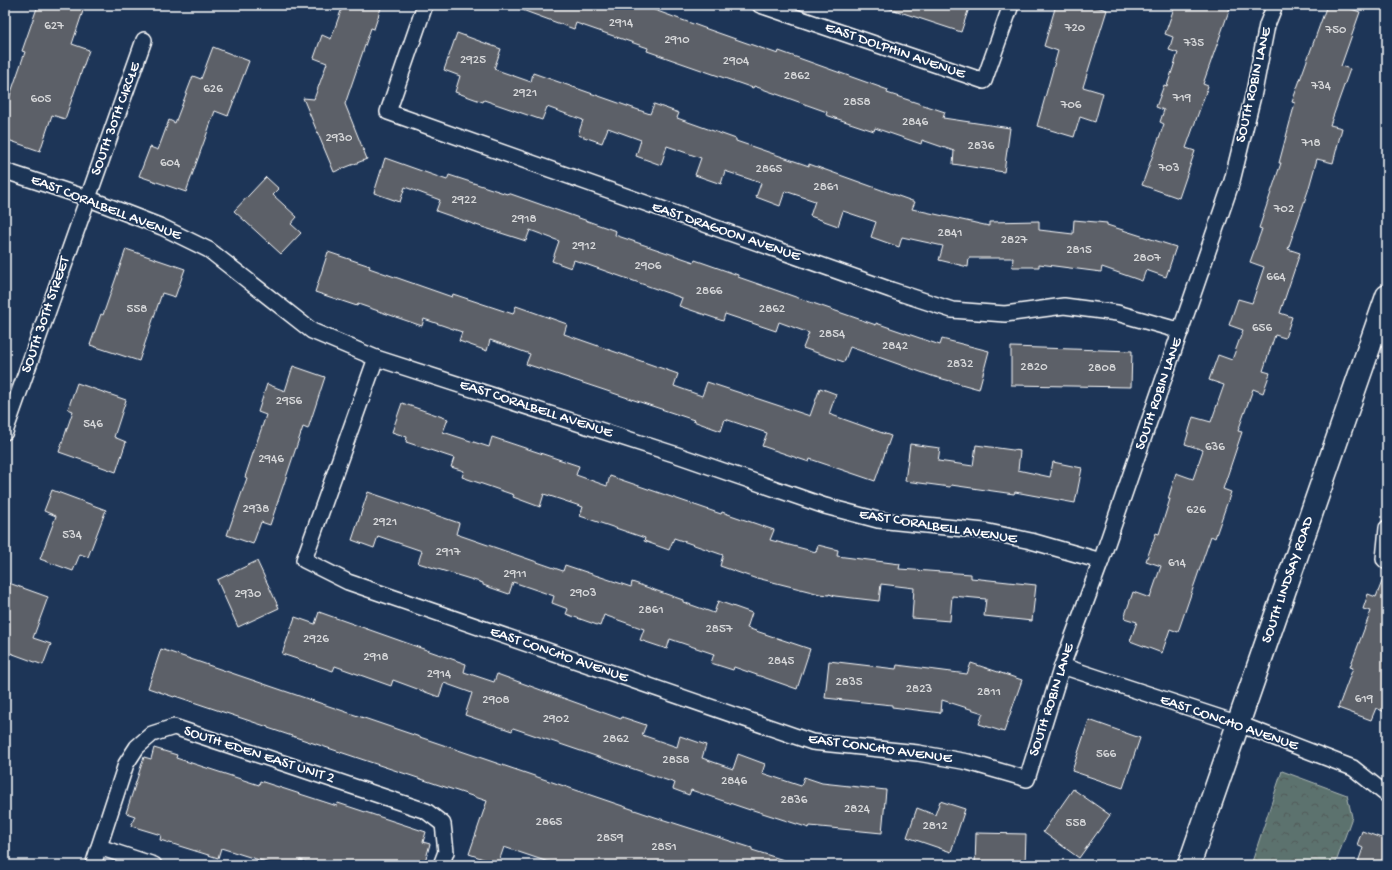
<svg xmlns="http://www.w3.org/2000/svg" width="1392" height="870" font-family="'Gochi Hand',sans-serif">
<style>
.park{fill:url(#park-crowns);stroke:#aeb8b6}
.building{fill:#5c6067;stroke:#fff}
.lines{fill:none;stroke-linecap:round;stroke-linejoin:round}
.street-casing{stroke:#fff;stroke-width:18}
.secondary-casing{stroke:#fff;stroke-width:25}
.street{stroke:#1d3557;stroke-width:15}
.secondary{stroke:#1d3557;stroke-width:22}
.labels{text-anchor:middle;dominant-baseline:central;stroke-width:3.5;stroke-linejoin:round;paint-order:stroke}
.number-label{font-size:13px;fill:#d6d7d9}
.street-label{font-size:15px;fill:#fff;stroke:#1d3557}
</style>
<defs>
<pattern id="park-crowns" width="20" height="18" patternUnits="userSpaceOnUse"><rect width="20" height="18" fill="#5c726e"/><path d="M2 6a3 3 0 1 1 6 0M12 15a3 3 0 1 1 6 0" fill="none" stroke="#525b5a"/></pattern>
</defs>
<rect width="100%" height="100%" fill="#1d3557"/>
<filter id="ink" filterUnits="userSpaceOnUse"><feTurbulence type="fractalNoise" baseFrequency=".025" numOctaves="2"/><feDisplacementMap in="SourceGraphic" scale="8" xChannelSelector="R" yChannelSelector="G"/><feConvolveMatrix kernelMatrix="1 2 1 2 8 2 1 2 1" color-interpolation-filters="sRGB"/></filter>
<g filter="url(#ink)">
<polygon class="park" points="1282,771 1347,795 1352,817 1335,865 1251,865"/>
<g class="building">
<polygon points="38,5 75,5 84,8 72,44 89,50 65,119 52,115 40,151 5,139 5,110 25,52 22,51"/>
<polygon points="343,5 382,5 374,29 371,28 345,104 367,159 334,172 303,98 314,99 327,63 314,58 322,35 331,39"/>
<polygon points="515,5 650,5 649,8 707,29 778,54 779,51 888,90 887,93 945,112 943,118 1010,128 1004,172 953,164 954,151 922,140 921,144 875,128 874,131 826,115 827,112 754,86 753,88 647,51 648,48 576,23 574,29 514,7"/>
<polygon points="889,5 970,5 961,32 888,8"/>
<polygon points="1056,5 1089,5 1107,10 1083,87 1103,93 1095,122 1080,117 1074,137 1037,126 1058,51 1044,46"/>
<polygon points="1175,5 1231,5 1203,84 1208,86 1186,148 1195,151 1179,198 1142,185 1164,124 1160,122 1164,110 1156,107 1164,85 1167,86 1178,53 1169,50 1173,37 1165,34"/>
<polygon points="1327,5 1340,5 1360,12 1341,66 1350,69 1330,125 1342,128 1333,163 1317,159 1308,191 1288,249 1300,253 1280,313 1292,317 1285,338 1275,335 1263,371 1270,373 1263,393 1253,389 1238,431 1242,432 1223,489 1231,492 1215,538 1211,536 1178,632 1170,629 1162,653 1130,641 1137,622 1124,618 1133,592 1150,598 1161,566 1146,561 1156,533 1159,534 1170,499 1168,499 1176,473 1193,479 1203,450 1185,444 1193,417 1211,422 1224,385 1209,380 1218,355 1232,360 1243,330 1229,325 1238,299 1252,303 1264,267 1250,262 1262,229 1259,228 1281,163 1279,163 1295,103 1292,102"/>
<polygon points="457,33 501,49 494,69 531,82 533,73 650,114 654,104 679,113 677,118 736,139 736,141 809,166 809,164 915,202 912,209 989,226 989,222 1039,221 1039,230 1073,234 1074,220 1107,223 1107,225 1176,247 1166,277 1146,270 1142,281 1102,267 1101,272 1039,264 1039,267 1012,267 1013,258 969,258 968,267 939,260 943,246 902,237 899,247 871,237 876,222 843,211 838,226 810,216 815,201 785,191 780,206 756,197 761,183 725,171 721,184 695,175 701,158 667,146 661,165 636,156 641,140 608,128 602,143 578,135 583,120 547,107 542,120 484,100 483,102 455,92 460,76 444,70"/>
<polygon points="213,47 249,61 228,116 215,111 186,192 139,176 150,147 158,150 169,120 175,123 193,76 201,79"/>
<polygon points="385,158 447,180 449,175 507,194 508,193 616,231 615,235 694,262 695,260 738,275 738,277 876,325 876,323 940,345 942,339 989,351 979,389 932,376 850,347 844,362 803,348 809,333 779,322 776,331 725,314 723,321 679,306 682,298 574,260 571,268 552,261 559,241 530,230 526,241 479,226 436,211 440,200 405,187 400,202 374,193"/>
<polygon points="266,177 279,189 273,195 297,217 291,224 301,233 281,254 234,211"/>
<polygon points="126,249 185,269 175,297 162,293 139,361 90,345 101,314 103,315"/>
<polygon points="328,252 370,266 369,268 452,297 453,294 513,314 516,306 567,324 564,334 678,374 674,386 702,396 707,382 810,416 820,388 836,394 829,414 891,436 875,481 810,459 809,462 762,446 767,433 725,419 721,431 693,421 694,420 526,364 530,354 490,340 487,351 459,341 462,332 424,319 422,326 358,304 357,306 315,292"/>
<polygon points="1011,347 1132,351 1131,387 1011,385"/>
<polygon points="293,366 325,377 308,429 303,427 270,525 261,522 253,544 227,535 247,478 245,477 266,415 258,412 267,384 285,391"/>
<polygon points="77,383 126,400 114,437 126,442 116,472 59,452 73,411 68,409"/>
<polygon points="402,403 448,419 443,432 489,447 492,437 579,466 576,475 607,486 610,476 721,514 722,512 774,530 770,540 816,552 818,545 838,550 837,556 900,564 899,569 971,574 971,578 1036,585 1032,621 984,616 986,599 952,596 950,621 912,618 914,588 881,584 879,601 835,596 829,594 829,595 820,594 757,578 757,579 720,566 723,555 674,538 669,550 644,541 645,538 580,516 583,507 544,494 540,507 513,497 514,495 462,477 464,471 451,467 454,458 406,442 407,437 392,432"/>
<polygon points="910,444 940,448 938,461 973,466 976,445 1020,451 1018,470 1050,477 1053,462 1082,468 1075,503 1015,492 1014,494 951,485 950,487 905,481"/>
<polygon points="52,490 106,510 88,557 80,554 73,571 40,559 56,516 44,511"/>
<polygon points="368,492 459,523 456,534 563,571 565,565 631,587 632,582 683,600 683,602 714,613 718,601 752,613 747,628 810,649 797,689 734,667 733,670 711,663 714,654 670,639 667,649 640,640 644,629 604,615 600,626 566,614 568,609 552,603 554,596 513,582 509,594 483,585 483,583 418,563 422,551 378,536 374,548 352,540"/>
<polygon points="257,561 279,608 238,627 217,580"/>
<polygon points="1385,574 1387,574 1387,713 1376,708 1371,720 1338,708 1353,668 1350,667 1371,611 1363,609 1368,594 1376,597"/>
<polygon points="9,583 48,597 33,638 51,644 43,665 5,651 5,594"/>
<polygon points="319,612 466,664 464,672 494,682 497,674 621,719 622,717 646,725 642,735 677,747 680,736 706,745 702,758 733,769 738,754 765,764 762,773 801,786 804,777 822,783 886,790 882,833 810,826 809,828 750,809 750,810 691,790 689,795 673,789 675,783 513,728 512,731 465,715 472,693 444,683 439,697 393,680 391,686 335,666 333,671 282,654 295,617 315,624"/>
<polygon points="161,649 655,817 752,848 752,850 790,862 789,865 557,865 504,847 498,864 469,854 487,801 268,728 268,727 175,696 174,697 148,688"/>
<polygon points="829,661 896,669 897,665 967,674 971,663 1022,680 1004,732 979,724 983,713 942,700 941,713 892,707 892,705 825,698"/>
<polygon points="1089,720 1140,738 1123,788 1072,771"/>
<polygon points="154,748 177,755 176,758 259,785 260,781 337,806 338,803 426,832 423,842 430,844 424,865 317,865 300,860 298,865 275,865 221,848 218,858 160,840 161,835 131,826 135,816 126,813 144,757 151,759"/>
<polygon points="1073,789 1110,815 1079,858 1043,832"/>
<polygon points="940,801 965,809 951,852 907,837 917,808 935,815"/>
<polygon points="1362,831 1387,840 1387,865 1357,865 1363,848 1357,845"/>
<polygon points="976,833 1026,834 1025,865 975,865"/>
</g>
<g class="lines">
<defs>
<g id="street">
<polyline points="425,5 388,112 891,290 952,310 1005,314 1064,306 1117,313 1181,331"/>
<polyline points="760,5 984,81 1011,5"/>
<polyline points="5,171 87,198 162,227 209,250 312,331 376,358 677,455 825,506 878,520 984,531 1031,541 1101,561"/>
<polyline points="376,358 304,560 348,582 812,742 918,753 968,762 1027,779 1062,666 1101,561 1232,181 1254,92 1267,25 1275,5"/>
<polyline points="5,432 144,40"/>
<polyline points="1387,528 1384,559 1387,562"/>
<polyline points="1062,666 1239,724 1353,768 1387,795"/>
<polyline points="99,847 154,865"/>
<polyline points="93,865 126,764 137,747 152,734 174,727 280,762 426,811 443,824 446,852 441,865"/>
</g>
<polyline id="secondary" points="1189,865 1387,296"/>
</defs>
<use href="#street" class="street-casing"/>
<use href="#secondary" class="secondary-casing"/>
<use href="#street" class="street"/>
<use href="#secondary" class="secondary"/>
</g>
</g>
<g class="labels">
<g class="number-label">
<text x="621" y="23">2914</text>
<text x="54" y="26">627</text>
<text x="1075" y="28">720</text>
<text x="1336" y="30">750</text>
<text x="677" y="40">2910</text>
<text x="1194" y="43">735</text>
<text x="473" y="60">2925</text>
<text x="736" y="61">2904</text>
<text x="797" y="76">2862</text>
<text x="1321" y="86">734</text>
<text x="213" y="89">626</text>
<text x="525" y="93">2921</text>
<text x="1182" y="98">719</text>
<text x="41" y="99">605</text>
<text x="857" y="102">2858</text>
<text x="1071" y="105">706</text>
<text x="915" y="122">2846</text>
<text x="339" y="138">2930</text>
<text x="1311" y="143">718</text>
<text x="981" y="146">2836</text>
<text x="170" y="163">604</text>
<text x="1169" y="168">703</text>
<text x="769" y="169">2865</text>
<text x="826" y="187">2861</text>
<text x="464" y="200">2922</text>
<text x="1284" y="209">702</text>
<text x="524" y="219">2918</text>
<text x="950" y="233">2841</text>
<text x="1014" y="240">2827</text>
<text x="584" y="246">2912</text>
<text x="1079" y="250">2815</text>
<text x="1147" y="258">2807</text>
<text x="648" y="266">2906</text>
<text x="1276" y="277">664</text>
<text x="709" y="291">2866</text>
<text x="137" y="309">558</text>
<text x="772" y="309">2862</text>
<text x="1262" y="328">656</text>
<text x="832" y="334">2854</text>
<text x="895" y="346">2842</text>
<text x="960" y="364">2832</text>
<text x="1034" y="367">2820</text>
<text x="1102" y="368">2808</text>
<text x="289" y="401">2956</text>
<text x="93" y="424">546</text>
<text x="1215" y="447">636</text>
<text x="271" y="459">2946</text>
<text x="256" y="509">2938</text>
<text x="1196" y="510">626</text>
<text x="385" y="522">2921</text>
<text x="72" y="535">534</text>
<text x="448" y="552">2917</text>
<text x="1177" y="563">614</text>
<text x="515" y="574">2911</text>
<text x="583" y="593">2903</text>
<text x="248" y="594">2930</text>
<text x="651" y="610">2861</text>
<text x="719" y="629">2857</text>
<text x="316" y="639">2926</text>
<text x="376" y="657">2918</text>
<text x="781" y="661">2845</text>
<text x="439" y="674">2914</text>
<text x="849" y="682">2835</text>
<text x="919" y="689">2823</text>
<text x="989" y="692">2811</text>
<text x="1364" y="699">619</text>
<text x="496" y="700">2908</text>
<text x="556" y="719">2902</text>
<text x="616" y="739">2862</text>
<text x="1106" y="754">566</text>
<text x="676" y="760">2858</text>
<text x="734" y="781">2846</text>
<text x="794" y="800">2836</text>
<text x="857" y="809">2824</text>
<text x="549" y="822">2865</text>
<text x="1076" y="823">558</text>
<text x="935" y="826">2812</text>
<text x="610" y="838">2859</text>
<text x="664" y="847">2851</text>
</g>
<g class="street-label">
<text transform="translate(895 51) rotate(19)">EAST DOLPHIN AVENUE</text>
<text transform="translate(1254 85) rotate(-77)">SOUTH ROBIN LANE</text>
<text transform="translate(116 119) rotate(-70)">SOUTH 30TH CIRCLE</text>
<text transform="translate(106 208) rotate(21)">EAST CORALBELL AVENUE</text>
<text transform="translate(726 232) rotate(19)">EAST DRAGOON AVENUE</text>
<text transform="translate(46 315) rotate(-71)">SOUTH 30TH STREET</text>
<text transform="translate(1159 394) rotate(-71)">SOUTH ROBIN LANE</text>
<text transform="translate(536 409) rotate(18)">EAST CORALBELL AVENUE</text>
<text transform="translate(938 527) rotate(9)">EAST CORALBELL AVENUE</text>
<text transform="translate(1288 580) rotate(-71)">SOUTH LINDSAY ROAD</text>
<text transform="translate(559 655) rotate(19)">EAST CONCHO AVENUE</text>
<text transform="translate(1052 700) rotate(-72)">SOUTH ROBIN LANE</text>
<text transform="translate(1229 723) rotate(19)">EAST CONCHO AVENUE</text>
<text transform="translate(880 749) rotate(8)">EAST CONCHO AVENUE</text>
<text transform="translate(259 755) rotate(18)">SOUTH EDEN EAST UNIT 2</text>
</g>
</g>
<rect width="1392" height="870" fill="none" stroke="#1d3557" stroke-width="20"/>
<rect x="10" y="10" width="1372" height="850" fill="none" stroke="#fff" stroke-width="1.5" filter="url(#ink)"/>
</svg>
